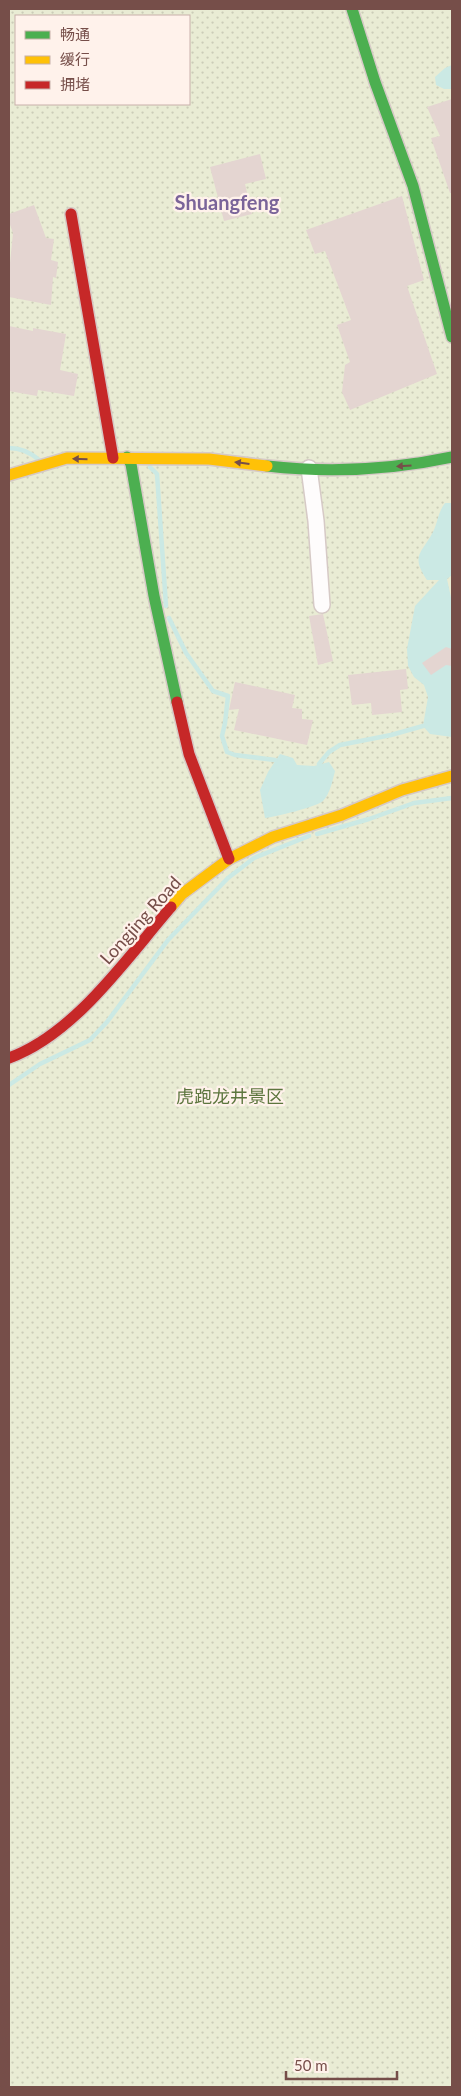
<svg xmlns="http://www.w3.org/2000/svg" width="461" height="2096" font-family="Lato,'Noto Sans SC',sans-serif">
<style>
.park{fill:url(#park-dots);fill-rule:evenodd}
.water{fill:#cbe9e4}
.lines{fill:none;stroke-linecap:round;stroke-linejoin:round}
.stream{stroke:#cbe9e4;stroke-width:4.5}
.building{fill:#e4d5d1}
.street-casing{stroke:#d6cac6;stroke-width:18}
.fast-casing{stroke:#d6c9c6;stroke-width:14}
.slow-casing{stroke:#d6c9c6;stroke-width:14}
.jam-casing{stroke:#d6c9c6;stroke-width:14}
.street{stroke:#fefcfc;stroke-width:15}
.fast{stroke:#4caf50;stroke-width:11}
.slow{stroke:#ffc107;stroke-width:11}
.jam{stroke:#c62828;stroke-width:11}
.oneway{fill:#764e49}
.labels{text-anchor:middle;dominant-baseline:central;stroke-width:4.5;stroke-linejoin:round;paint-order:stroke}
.street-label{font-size:18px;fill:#764e49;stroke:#fff2eb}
.park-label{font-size:18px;fill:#5d763e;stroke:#fff2eb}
.quarter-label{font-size:20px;font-weight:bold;fill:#7a6499;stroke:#fff2eb}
</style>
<defs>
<pattern id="park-dots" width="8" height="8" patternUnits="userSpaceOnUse" patternTransform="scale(1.25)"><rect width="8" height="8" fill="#e9ecd4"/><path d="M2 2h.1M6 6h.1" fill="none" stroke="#cbccb8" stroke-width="1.8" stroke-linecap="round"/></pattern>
</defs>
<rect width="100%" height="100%" fill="#f7eeea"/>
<path class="park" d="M9,9h443v2078h-443zM16,16h173v88h-173z"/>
<g class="water">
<polygon points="452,65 452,89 444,89 436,85 435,77 445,68"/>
<path d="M445,503h7v72l-5,4 5,23v135l-22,-3 -7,-8 5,-29 -4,-12 -10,-8 -6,-11 -1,-17 8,-43 24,-26h-12c-17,-25 -5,-27 6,-48 5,-10 5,-20 12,-29z"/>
<path d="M280,754l13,4 4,7 17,1 15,-4 6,9c-2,8 -5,23 -12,30 -7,6 -48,16 -58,17l-5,-28 8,-18z"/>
</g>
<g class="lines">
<g class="stream">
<path d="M9,448c12,0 21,4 30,12"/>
<polyline points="150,467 157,474 166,606"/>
<polyline points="169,618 186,653 213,691 228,696 225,723 222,736 227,752 235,755 275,760"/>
<polyline points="319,764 329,752 340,745 391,735 423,726"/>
<polyline points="317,834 369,819 414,803 452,798"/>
<polyline points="9,1085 40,1064 90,1040 107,1022 168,940 228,878 254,858 309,836"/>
</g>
</g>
<g class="building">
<polygon points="452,99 452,193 450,193 431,138 440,136 427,107"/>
<polygon points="260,154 266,179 245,184 252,214 224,221 210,167"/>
<polygon points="402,196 424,280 407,286 437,374 350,410 342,392 345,365 350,362 337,325 351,320 325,251 315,254 306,230"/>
<polygon points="34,205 46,238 54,239 51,260 58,262 56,278 53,277 51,305 9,297 9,273 13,233 9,222 9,214"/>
<polygon points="9,326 33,331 33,328 66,334 60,370 78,374 74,396 38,390 37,396 9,391"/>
<polygon points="323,614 333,661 318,665 309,616"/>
<polygon points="446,647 452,649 452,666 446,665 431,675 422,663"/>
<polygon points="406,669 408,689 400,690 402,712 372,715 371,703 352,705 348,675"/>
<polygon points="235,682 295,695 292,708 302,709 302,719 313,720 307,745 234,730 239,709 229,710"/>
</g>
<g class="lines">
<defs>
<polyline id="street" points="309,468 316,521 322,605"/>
<g id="fast">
<polyline points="352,9 375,82 413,186 452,337"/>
<polyline points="127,457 131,464 154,596 177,702"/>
<path d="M267,466c62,7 124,4 185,-9"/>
</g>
<g id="slow">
<polyline points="9,475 67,458 209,459 267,466"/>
<polyline points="171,907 182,894 229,859 273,837 342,815 402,790 452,776"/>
</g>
<g id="jam">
<polyline points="71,214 113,458"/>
<polyline points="177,702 189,754 229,859"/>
<path d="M9,1058c66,-24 117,-99 162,-151"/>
</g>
</defs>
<use href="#street" class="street-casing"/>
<use href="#fast" class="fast-casing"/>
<use href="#slow" class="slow-casing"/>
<use href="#jam" class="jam-casing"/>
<use href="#street" class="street"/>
<use href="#fast" class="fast"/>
<use href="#slow" class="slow"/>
<use href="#jam" class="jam"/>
</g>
<defs><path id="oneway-solid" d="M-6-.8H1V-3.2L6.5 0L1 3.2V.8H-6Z" transform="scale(1.25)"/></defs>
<g class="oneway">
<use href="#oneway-solid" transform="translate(80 459) rotate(-179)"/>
<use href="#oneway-solid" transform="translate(242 463) rotate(-173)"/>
<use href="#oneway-solid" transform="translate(404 466) rotate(176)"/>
</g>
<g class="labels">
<g class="street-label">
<text transform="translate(140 920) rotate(-48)">Longjing Road</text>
</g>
<g class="park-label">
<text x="230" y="1096">虎跑龙井景区</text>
</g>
<g class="quarter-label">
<text x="227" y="202">Shuangfeng</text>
</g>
</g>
<rect width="461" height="2096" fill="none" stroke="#764e49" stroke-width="20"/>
<rect x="15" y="15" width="175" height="90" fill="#fff2eb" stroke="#c8b0aa"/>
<rect x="25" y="31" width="25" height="8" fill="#4caf50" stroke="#c8b0aa"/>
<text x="60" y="40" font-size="15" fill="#764e49">畅通</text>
<rect x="25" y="56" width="25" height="8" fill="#ffc107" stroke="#c8b0aa"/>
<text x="60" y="65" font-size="15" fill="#764e49">缓行</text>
<rect x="25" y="81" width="25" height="8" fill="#c62828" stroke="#c8b0aa"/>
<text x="60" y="90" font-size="15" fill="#764e49">拥堵</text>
<path d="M286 2071v8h111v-8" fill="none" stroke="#764e49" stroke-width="2.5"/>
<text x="294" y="2071" font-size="15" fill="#764e49" stroke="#fff2eb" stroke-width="4" paint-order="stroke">50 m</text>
</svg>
